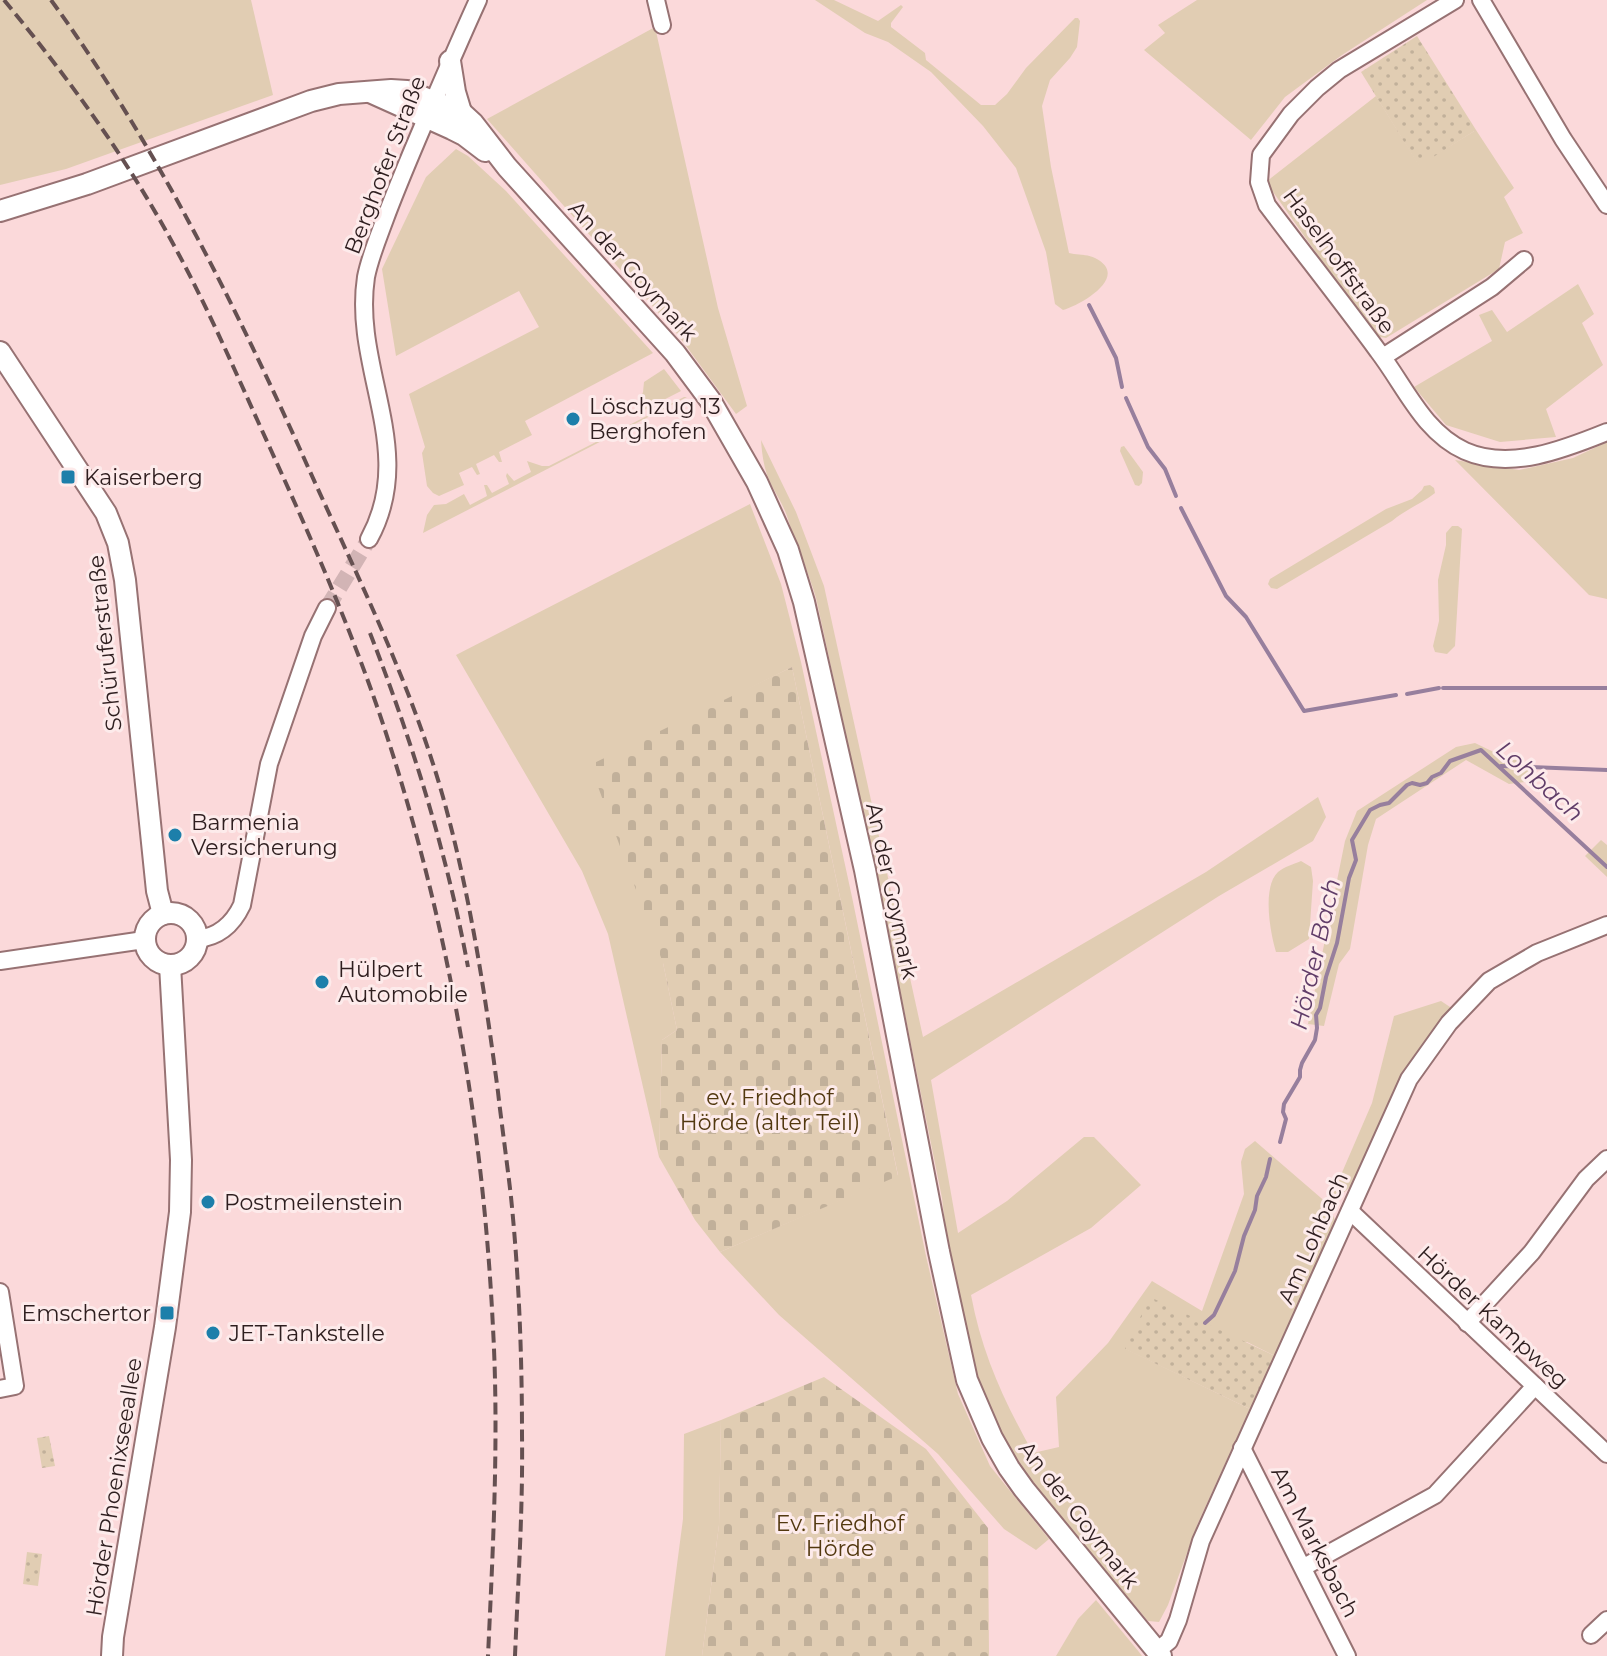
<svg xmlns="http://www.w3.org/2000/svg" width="1607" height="1656" font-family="Montserrat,sans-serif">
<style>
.green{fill:#e1cdb3}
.cemetery{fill:url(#cemetery-stones)}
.park{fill:url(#park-dots)}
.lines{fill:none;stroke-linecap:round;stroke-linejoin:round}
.stream{stroke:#977f9d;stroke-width:4}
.minor-tunnel{stroke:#d2b4b5;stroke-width:16;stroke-dasharray:16 8;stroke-linecap:butt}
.minor-casing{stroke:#977273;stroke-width:20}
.major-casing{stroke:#977273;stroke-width:24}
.minor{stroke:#fff;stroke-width:16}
.major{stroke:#fff;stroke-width:20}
.rail{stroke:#655051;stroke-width:4;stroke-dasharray:12 6;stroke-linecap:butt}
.poi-dot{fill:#1d7faa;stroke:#fdebeb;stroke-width:3}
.labels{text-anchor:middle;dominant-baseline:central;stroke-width:6;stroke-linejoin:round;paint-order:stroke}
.street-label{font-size:22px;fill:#2e1e1f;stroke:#fdebeb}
.poi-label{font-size:22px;fill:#2e1e1f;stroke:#fdebeb;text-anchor:start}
.park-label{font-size:22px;fill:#52380f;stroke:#fdebeb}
.water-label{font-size:24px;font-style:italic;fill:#613d69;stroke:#fdebeb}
</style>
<defs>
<pattern id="cemetery-stones" width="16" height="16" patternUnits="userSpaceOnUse" patternTransform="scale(2)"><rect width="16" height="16" fill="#e1cdb3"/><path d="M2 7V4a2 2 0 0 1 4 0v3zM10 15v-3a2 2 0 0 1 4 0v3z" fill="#c1b09a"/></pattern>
<pattern id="park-dots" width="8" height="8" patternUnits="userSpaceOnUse" patternTransform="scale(2)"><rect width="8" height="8" fill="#e1cdb3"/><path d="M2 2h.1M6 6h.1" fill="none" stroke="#c1b09a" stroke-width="1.8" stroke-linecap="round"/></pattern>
</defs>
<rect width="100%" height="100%" fill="#fbd9da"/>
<g class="green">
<polygon points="0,0 251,0 273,95 66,169 0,185"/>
<path d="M815,0h19l44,21 23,-16 2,2 -12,16v4l34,26 1,7 55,45h14l12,-11 19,-26 49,-50h3l2,3 -3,26 -7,11 -20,22 -8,26 9,61 18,86c8,2 18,1 26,5 36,18 -14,47 -32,52l-8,-6 -9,-52 -30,-84 -33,-42 -52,-54 -43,-30 -23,-9z"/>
<polygon points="1197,0 1427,0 1342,55 1285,97 1251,140 1144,50 1165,33 1158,25"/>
<polygon points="655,27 718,308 747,406 736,414 678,335 487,119"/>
<polygon points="1376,96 1419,165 1476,130 1514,188 1504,197 1523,233 1505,242 1499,269 1386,338 1375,336 1266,182"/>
<polygon points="456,149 468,156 506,191 653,353 525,421 532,435 499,452 502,462 499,462 494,455 476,464 480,474 477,475 472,467 459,473 464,485 439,496 433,493 427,486 422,453 425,447 409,394 539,327 519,291 396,356 382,269 426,177"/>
<polygon points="1578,284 1594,314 1582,323 1603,365 1546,409 1556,437 1500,442 1446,425 1414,387 1492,341 1479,315 1492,310 1507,332"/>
<polygon points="664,369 681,391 642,411 639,403 643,392 644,382"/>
<polygon points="684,397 687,397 423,533 427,515 434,505 446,504 464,494 470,505 487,496 484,485 487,485 492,493 509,484 506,476 507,473 514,481 531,472 527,461 542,466 549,466"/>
<path d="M761,440l35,72 28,74 99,451 283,-165 112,-75 8,20 -13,24 -94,55 -288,184 27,153 49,-32 77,-64h10l47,48 -50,43 -120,67c11,59 33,106 62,158l26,-6 -3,-50 52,-54 44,-62 50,30 42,-117 -3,-32 4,-13 10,-8 73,63 7,16 -60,136 -28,-14 -121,7 124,60 -52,114 -30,82 -9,17 -11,-1c-49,-58 -104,-116 -143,-182 -27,-44 -38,-95 -47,-144 -7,-33 -13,-64 -16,-97l-61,-302 -65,-298c-8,-28 -21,-55 -29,-82 -4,-12 -12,-23 -17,-34 -6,-13 -8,-27 -9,-42z"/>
<polygon points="1607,442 1607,599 1589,595 1455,460 1519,470 1573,458"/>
<polygon points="1124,446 1143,472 1142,483 1139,486 1135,485 1120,451 1121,447"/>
<path d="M1430,485l4,3 1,5c-12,10 -29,16 -43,28l-115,68 -6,-1 -3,-4 2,-5 116,-70 26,-10 10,-9 2,-4z"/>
<polygon points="750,504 781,584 801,662 852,897 926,1256 958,1394 990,1466 1049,1539 1036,1550 1004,1529 938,1454 779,1315 720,1252 898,1175 792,667 736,695 663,963 677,1030 662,1040 659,1157 608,934 582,871 456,655"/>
<polygon points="1452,526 1458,526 1462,529 1455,646 1447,654 1435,652 1433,646 1439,621 1438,580 1446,545 1446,533"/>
<polygon points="1475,743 1504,757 1532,764 1525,782 1509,784 1466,760 1376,819 1368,845 1350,949 1339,964 1324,1026 1308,1024 1345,841 1357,811 1456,747"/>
<polygon points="1601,840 1607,845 1607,877 1585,856"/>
<path d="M1301,861l10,6 2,14 -4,58 -21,13h-12c-6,-20 -14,-65 2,-80 6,-5 16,-8 23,-11z"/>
<path d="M1441,1001l12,8 -95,170c-8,8 -15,17 -27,19l41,-95 22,-87z"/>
<polygon points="721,1420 719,1525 702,1656 665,1656 683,1519 684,1434"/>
<polygon points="1096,1600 1139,1652 1142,1656 1056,1656 1078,1619"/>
</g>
<g class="cemetery">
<polygon points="792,667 898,1176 720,1252 695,1220 659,1157 662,1040 677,1030 663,963 590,765"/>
<polygon points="824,1377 926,1449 988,1528 989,1656 702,1656 719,1525 721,1420"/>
</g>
<g class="park">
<polygon points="1417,36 1476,130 1419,166 1361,72"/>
<polygon points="1150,1297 1275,1356 1250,1409 1125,1349"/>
<polygon points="49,1436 55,1466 42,1468 37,1438"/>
<polygon points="27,1552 42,1554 38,1586 23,1584"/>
</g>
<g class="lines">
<g class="stream">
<polyline points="1089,305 1116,358 1122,387"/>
<polyline points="1126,398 1148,447 1165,469 1176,496"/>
<polyline points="1181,508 1226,596 1246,617 1304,711 1396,695"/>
<polyline points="1443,688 1607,688"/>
<polyline points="1407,694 1439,688"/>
<polyline points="1501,766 1607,770"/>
<polyline points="1280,1142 1286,1119 1283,1112 1284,1104 1300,1077 1300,1070 1302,1063 1315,1040 1317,1028 1316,1015 1320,1008 1326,977 1337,943 1349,878 1356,860 1352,840 1370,810 1380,805 1389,803 1407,785 1412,783 1420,785 1427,783 1432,777 1441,773 1450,761 1481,750 1607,867"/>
<polyline points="1205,1323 1214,1315 1235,1271 1244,1236 1255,1210 1257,1196 1266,1177 1270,1159"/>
</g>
<polyline class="minor-tunnel" points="327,608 369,539"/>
<defs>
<g id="minor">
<polyline points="656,0 662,25"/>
<path d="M1455,0l-116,70 -22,18 -26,26 -30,41 -2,27 8,23c37,49 75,97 111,146 27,35 45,81 87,100 45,20 100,-2 142,-19"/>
<polyline points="1481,0 1563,139 1607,205"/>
<polyline points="1383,357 1492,287 1524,260"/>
<path d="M369,539c49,-89 -17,-170 -3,-262 4,-20 12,-39 19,-58 10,-27 21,-53 32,-79 20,-47 40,-94 61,-140"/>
<path d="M197,939c22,-2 36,-15 45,-34l27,-141 44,-128 14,-28"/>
<polyline points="0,961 144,940"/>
<polyline points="1350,1211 1607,1454"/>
<polyline points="0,1292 15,1386 0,1389"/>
<polyline points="1467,1323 1532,1252 1586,1179 1607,1159"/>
<polyline points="1242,1448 1347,1656"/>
<polyline points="1304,1567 1435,1495 1535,1386"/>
<polyline points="1591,1635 1607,1620"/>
<polyline points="1157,1651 1169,1641 1178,1620 1201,1541 1409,1079 1449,1023 1489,981 1537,953 1607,925"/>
</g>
<g id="major">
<polyline points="450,61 455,92 461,112"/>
<polyline points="372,93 452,129 464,135 485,151"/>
<polyline points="0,211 87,184 311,101 339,94 391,90 407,91 461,112 473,123 507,167 675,353 710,400 757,482 788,550 804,602 865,870 939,1252 967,1380 992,1438 1009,1468 1024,1489 1161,1656"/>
<polyline points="0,352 106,513 118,543 125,580 157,891 163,914"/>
<circle cx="171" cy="939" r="26"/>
<polyline points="112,1656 113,1637 165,1327 180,1212 181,1160 170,965"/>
</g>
</defs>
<use href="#minor" class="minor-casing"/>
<use href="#major" class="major-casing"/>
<use href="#minor" class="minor"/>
<use href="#major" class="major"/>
<g class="rail">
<path d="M4,0c62,75 120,154 167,240 37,67 67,138 99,208 42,92 82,183 114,279 64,195 99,396 109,601 6,109 0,219 -5,328"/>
<path d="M51,0c101,139 177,291 248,447 51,115 110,229 144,350 27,97 42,196 55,295 4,35 9,70 13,105 8,79 11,159 11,238 1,74 -4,148 -7,221"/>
<path d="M370,633c42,108 77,220 98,334"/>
</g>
</g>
<g class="poi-dot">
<circle cx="573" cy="419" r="8"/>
<rect x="60" y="469" width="16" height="16" rx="4"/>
<circle cx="175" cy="835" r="8"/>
<circle cx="322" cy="982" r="8"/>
<circle cx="208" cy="1202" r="8"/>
<rect x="159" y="1305" width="16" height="16" rx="4"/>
<circle cx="213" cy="1333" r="8"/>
</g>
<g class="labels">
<g class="street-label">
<text transform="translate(385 165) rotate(-69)">Berghofer Straße</text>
<text transform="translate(1339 261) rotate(54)">Haselhoffstraße</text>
<text transform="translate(633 271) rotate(48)">An der Goymark</text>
<text transform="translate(105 643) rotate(-96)">Schüruferstraße</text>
<text transform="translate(892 891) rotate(78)">An der Goymark</text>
<text transform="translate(1313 1238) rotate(-66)">Am Lohbach</text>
<text transform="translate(1493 1317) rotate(43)">Hörder Kampweg</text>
<text transform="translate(114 1487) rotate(-81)">Hörder Phoenixseeallee</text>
<text transform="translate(1079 1515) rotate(52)">An der Goymark</text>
<text transform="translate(1315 1542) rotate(63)">Am Marksbach</text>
</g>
<g class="poi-label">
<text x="589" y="406">Löschzug 13<tspan x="589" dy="25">Berghofen</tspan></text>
<text x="84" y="477">Kaiserberg</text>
<text x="191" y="822">Barmenia<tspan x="191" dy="25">Versicherung</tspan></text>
<text x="338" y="969">Hülpert<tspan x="338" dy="25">Automobile</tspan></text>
<text x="224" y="1202">Postmeilenstein</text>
<text x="151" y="1313" text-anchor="end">Emschertor</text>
<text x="229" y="1333">JET-Tankstelle</text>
</g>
<g class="park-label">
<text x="770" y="1097">ev. Friedhof<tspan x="770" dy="25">Hörde (alter Teil)</tspan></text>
<text x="840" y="1523">Ev. Friedhof<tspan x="840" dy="25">Hörde</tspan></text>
</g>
<g class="water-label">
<text transform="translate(1540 781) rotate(42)">Lohbach</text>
<text transform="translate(1315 954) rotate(-77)">Hörder Bach</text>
</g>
</g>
</svg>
